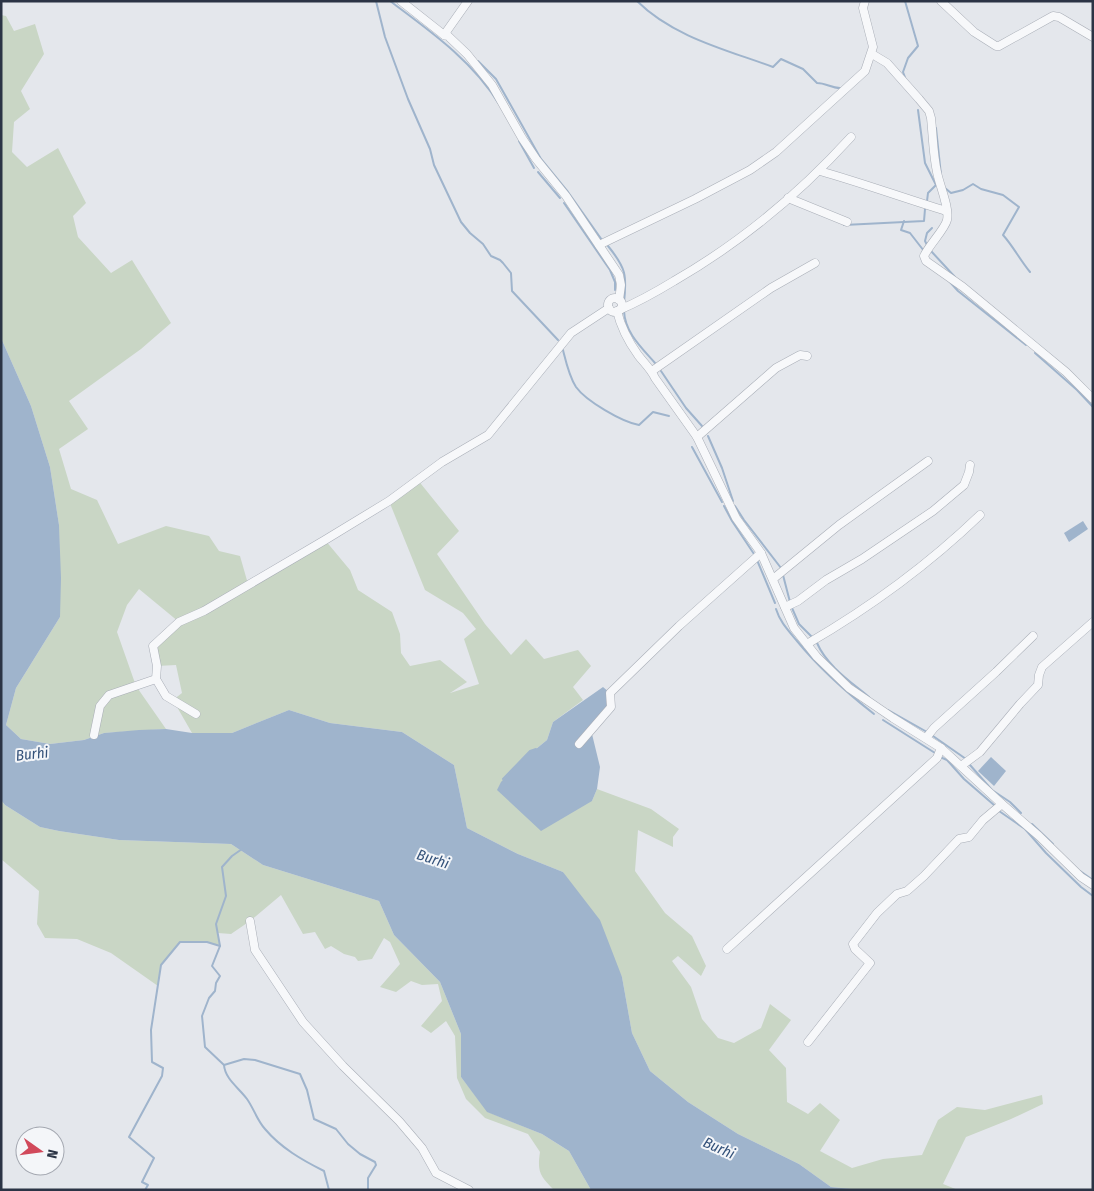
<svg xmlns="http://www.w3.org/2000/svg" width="1094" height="1191" font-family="'Fira Sans Condensed',sans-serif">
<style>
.green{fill:#c9d6c5}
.water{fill:#9fb4cc}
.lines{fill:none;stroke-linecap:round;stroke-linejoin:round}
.stream{stroke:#9fb4cc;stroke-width:2}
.minor-casing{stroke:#a9aeb7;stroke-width:9}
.minor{stroke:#f7f8fa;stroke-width:8}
.labels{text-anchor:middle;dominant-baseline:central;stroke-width:4;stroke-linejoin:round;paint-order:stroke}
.water-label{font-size:15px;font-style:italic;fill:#34527a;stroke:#f4f6f9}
</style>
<rect width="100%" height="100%" fill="#e4e7ec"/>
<g class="green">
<polygon points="1,15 6,16 14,31 35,24 44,54 21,91 30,109 14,122 12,152 27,167 58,148 86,203 73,216 78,237 111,273 132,260 171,323 141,349 69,401 88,429 59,449 71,489 97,500 118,544 166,526 209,536 219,551 240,556 248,584 325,540 350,570 358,590 392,612 400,634 401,653 410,666 440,660 467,682 450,693 479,684 464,639 476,629 463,613 425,590 389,501 417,479 459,531 437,554 485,624 511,655 526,639 544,659 578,650 591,666 573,687 583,700 553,722 547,740 536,749 592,801 597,789 651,809 679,829 673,837 673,847 638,830 635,871 665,913 692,936 706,966 701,976 678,956 672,961 691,987 702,1019 718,1038 734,1043 761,1028 770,1004 791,1020 769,1050 786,1068 787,1102 808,1114 820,1103 840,1120 820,1151 852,1168 883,1159 922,1155 938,1120 957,1107 985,1110 1042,1095 1043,1104 1011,1119 966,1137 943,1184 958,1190 862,1190 831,1187 799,1164 738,1134 688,1102 650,1071 632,1033 622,977 563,872 518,854 467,828 454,765 402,732 330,723 289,710 232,733 192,733 173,700 182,693 176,665 157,666 153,646 179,622 139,589 127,605 117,632 136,686 166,729 104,733 84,740 50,744 21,739 6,725 16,688 60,617 59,525 50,467 31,406 1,338"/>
<path d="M1,800l4,5 35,22 19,4 60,9 112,4 32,21 116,36 15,34 46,47 21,52v43l27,35 54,22 27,17 22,39h-37c-14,-14 -17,-18 -14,-38l-12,-18 -43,-16 -19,-19 -9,-21 -2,-42 -9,-15 -15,12 -10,-7 21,-25 -4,-17 -16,1 -11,-4 -15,11 -16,-5 20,-23 -10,-22 -6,-4 -12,21 -14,2 -3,-4 -11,-3 -13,-8 -6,3 -10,-17 -12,2 -22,-39 -31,26 -19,13 -13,-1 2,13 -13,-4h-27l-19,23 -3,21 -47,-33 -34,-14 -32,-1 -8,-14 2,-33 -38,-32z"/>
</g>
<g class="water">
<polygon points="1,338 31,406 50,467 59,525 61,578 60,617 16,688 6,725 21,739 50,744 84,740 104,733 139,730 166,729 192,733 232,733 289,710 330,723 402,732 454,765 467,828 518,854 563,872 600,920 622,977 632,1033 650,1071 688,1102 738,1134 799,1164 831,1187 862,1190 591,1190 569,1151 542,1134 487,1112 461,1077 461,1034 440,982 394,935 379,901 263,865 231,844 119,840 59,831 40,827 5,805 1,800"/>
<polygon points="1083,521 1088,529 1069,542 1064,533"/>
<polygon points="603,687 610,693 611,707 591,730 600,767 597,789 592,801 541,831 497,790 501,782 530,751 536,749 547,740 553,722"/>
<polygon points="991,757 1006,771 994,786 978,771"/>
</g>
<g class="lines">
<g class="stream">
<polyline points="376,1 385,37 408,99 430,149 434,165 461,222 470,233 483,244 491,256 500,260 503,263 511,273 512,291 558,340"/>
<path d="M390,1c40,30 83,60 109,103"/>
<path d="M637,1c36,36 90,49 136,66l8,-8 22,10 14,14c9,0 14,5 23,5"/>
<polyline points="905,1 918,46 908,58 903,72 906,80"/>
<polyline points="478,61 496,79 541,159 568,192 602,240"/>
<polyline points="918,110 925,163 936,185 928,193 927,201"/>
<polyline points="936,128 941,175"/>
<polyline points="519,141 534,168"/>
<polyline points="538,172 560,198"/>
<path d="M945,188l6,5 12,-3 10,-6 8,5 22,6 16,12 -16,28c10,11 17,25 27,37"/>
<polyline points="564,203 610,270 615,282 615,290"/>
<polyline points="904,221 901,230 910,233 924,251"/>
<polyline points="844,225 924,221 925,209"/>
<polyline points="927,245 925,241 927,233 932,228"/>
<path d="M608,246c18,22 19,29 16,57"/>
<polyline points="931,251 955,277"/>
<polyline points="949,281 958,291 1026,345"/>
<path d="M624,311c1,22 18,37 31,52"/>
<path d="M563,350c3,12 6,26 13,37 10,14 46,35 63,38l14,-13 16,4"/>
<polyline points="1035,353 1077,390 1093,407"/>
<polyline points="661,371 686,408 702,426"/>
<polyline points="708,436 722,468 733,501"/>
<polyline points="692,447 722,502"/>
<polyline points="724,506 732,521 754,554"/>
<polyline points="735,506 744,520 781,568"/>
<polyline points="757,560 775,603"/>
<polyline points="783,575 790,602"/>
<polyline points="792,608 799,624 813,638"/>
<path d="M776,609c4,13 12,21 21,32 23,28 49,51 77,73"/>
<path d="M817,643c10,23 34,39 52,54"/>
<polyline points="888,710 927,732"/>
<polyline points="883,720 935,753"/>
<polyline points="933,736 966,759"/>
<polyline points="940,757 947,760 964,779 994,805"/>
<polyline points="970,765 992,790 1010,802 1021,813"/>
<polyline points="503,779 530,751 536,749"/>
<polyline points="999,811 1025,829 1046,853 1081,887 1093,896"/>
<polyline points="1032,824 1053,844"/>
<polyline points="242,849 232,856 222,867 226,896 216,924 220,946 212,966 220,976 216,983 215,991 209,998 202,1016 205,1047 224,1065 244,1059 255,1060 300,1074 307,1090 314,1119 336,1129 348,1144 360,1154 375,1162 376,1165 368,1178 368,1190"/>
<polyline points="1080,871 1093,880"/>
<path d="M224,1065c1,14 15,23 23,34 7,10 10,21 18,30 16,19 37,31 59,42l5,19"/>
<polyline points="145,1190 148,1185 142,1182 154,1158 129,1137 162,1076 163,1068 152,1062 151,1030 161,965 180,942 207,942 220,946"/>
</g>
<defs>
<g id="minor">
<polyline points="401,1 444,35 448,36 467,54 492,85 522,138 536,159 566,196 619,275 621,285 619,300"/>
<polyline points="941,1 974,32 996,46 999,46 1053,16 1059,17 1093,37"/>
<polyline points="444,35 468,1"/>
<path d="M872,54l15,9 32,36 10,12 2,7c2,18 2,36 6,54 2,12 13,36 10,48 -2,9 -18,25 -23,36l2,5 37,26 103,85 27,27"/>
<path d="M820,171c42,12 84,27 126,40"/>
<polyline points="788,198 847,222"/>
<polyline points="599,245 695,199 750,170 776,152 865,71 873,47 863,8 865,1"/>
<circle cx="615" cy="305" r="7"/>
<path d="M619,310c19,-8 37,-18 55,-29 66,-38 126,-88 177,-144"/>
<path d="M617,311c4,17 11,30 21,44 6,8 13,14 17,23l42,59 39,81 25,35 33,75 23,29 32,31 44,30 48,30 61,56 37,32 42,41 12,8"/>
<polyline points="652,371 771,288 815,263"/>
<polyline points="697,437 776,368 800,355 807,356"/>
<polyline points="773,579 839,525 928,461"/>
<polyline points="785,607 798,601 826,580 862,559 933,511 964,485 969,472 970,465"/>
<path d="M807,644c62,-36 121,-79 173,-129"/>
<polyline points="196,714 166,696 156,679 157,666 153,646 179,622 204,611 325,540 389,501 442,462 488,435 571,333 609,308"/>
<polyline points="94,735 100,706 109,695 156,679"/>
<polyline points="926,738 934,728 996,672 1033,636"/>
<polyline points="579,744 611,707 610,693 679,626 761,553"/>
<polyline points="961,766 980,752 1020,704 1038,685 1039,675 1042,667 1093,622"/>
<polyline points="250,921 255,950 303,1022 343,1066 399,1121 422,1148 436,1173 469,1190"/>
<polyline points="727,949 937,758 941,748"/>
<polyline points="808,1042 870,963 855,949 853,944 877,913 897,894 907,891 924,876 959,839 969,837 983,820 1002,804"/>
</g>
</defs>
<use href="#minor" class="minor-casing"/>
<use href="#minor" class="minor"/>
</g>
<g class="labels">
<g class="water-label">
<text transform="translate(32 754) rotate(-6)">Burhi</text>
<text transform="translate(433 859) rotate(18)">Burhi</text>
<text transform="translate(719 1148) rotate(24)">Burhi</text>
</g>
</g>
<rect width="1094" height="1191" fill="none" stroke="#2b3445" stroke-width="5"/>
<g transform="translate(40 1151) rotate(104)"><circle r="24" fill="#f4f6f9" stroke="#a4a8b1"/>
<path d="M0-4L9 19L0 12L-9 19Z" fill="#d1495b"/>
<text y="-8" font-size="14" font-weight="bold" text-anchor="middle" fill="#2b3445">N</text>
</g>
</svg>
